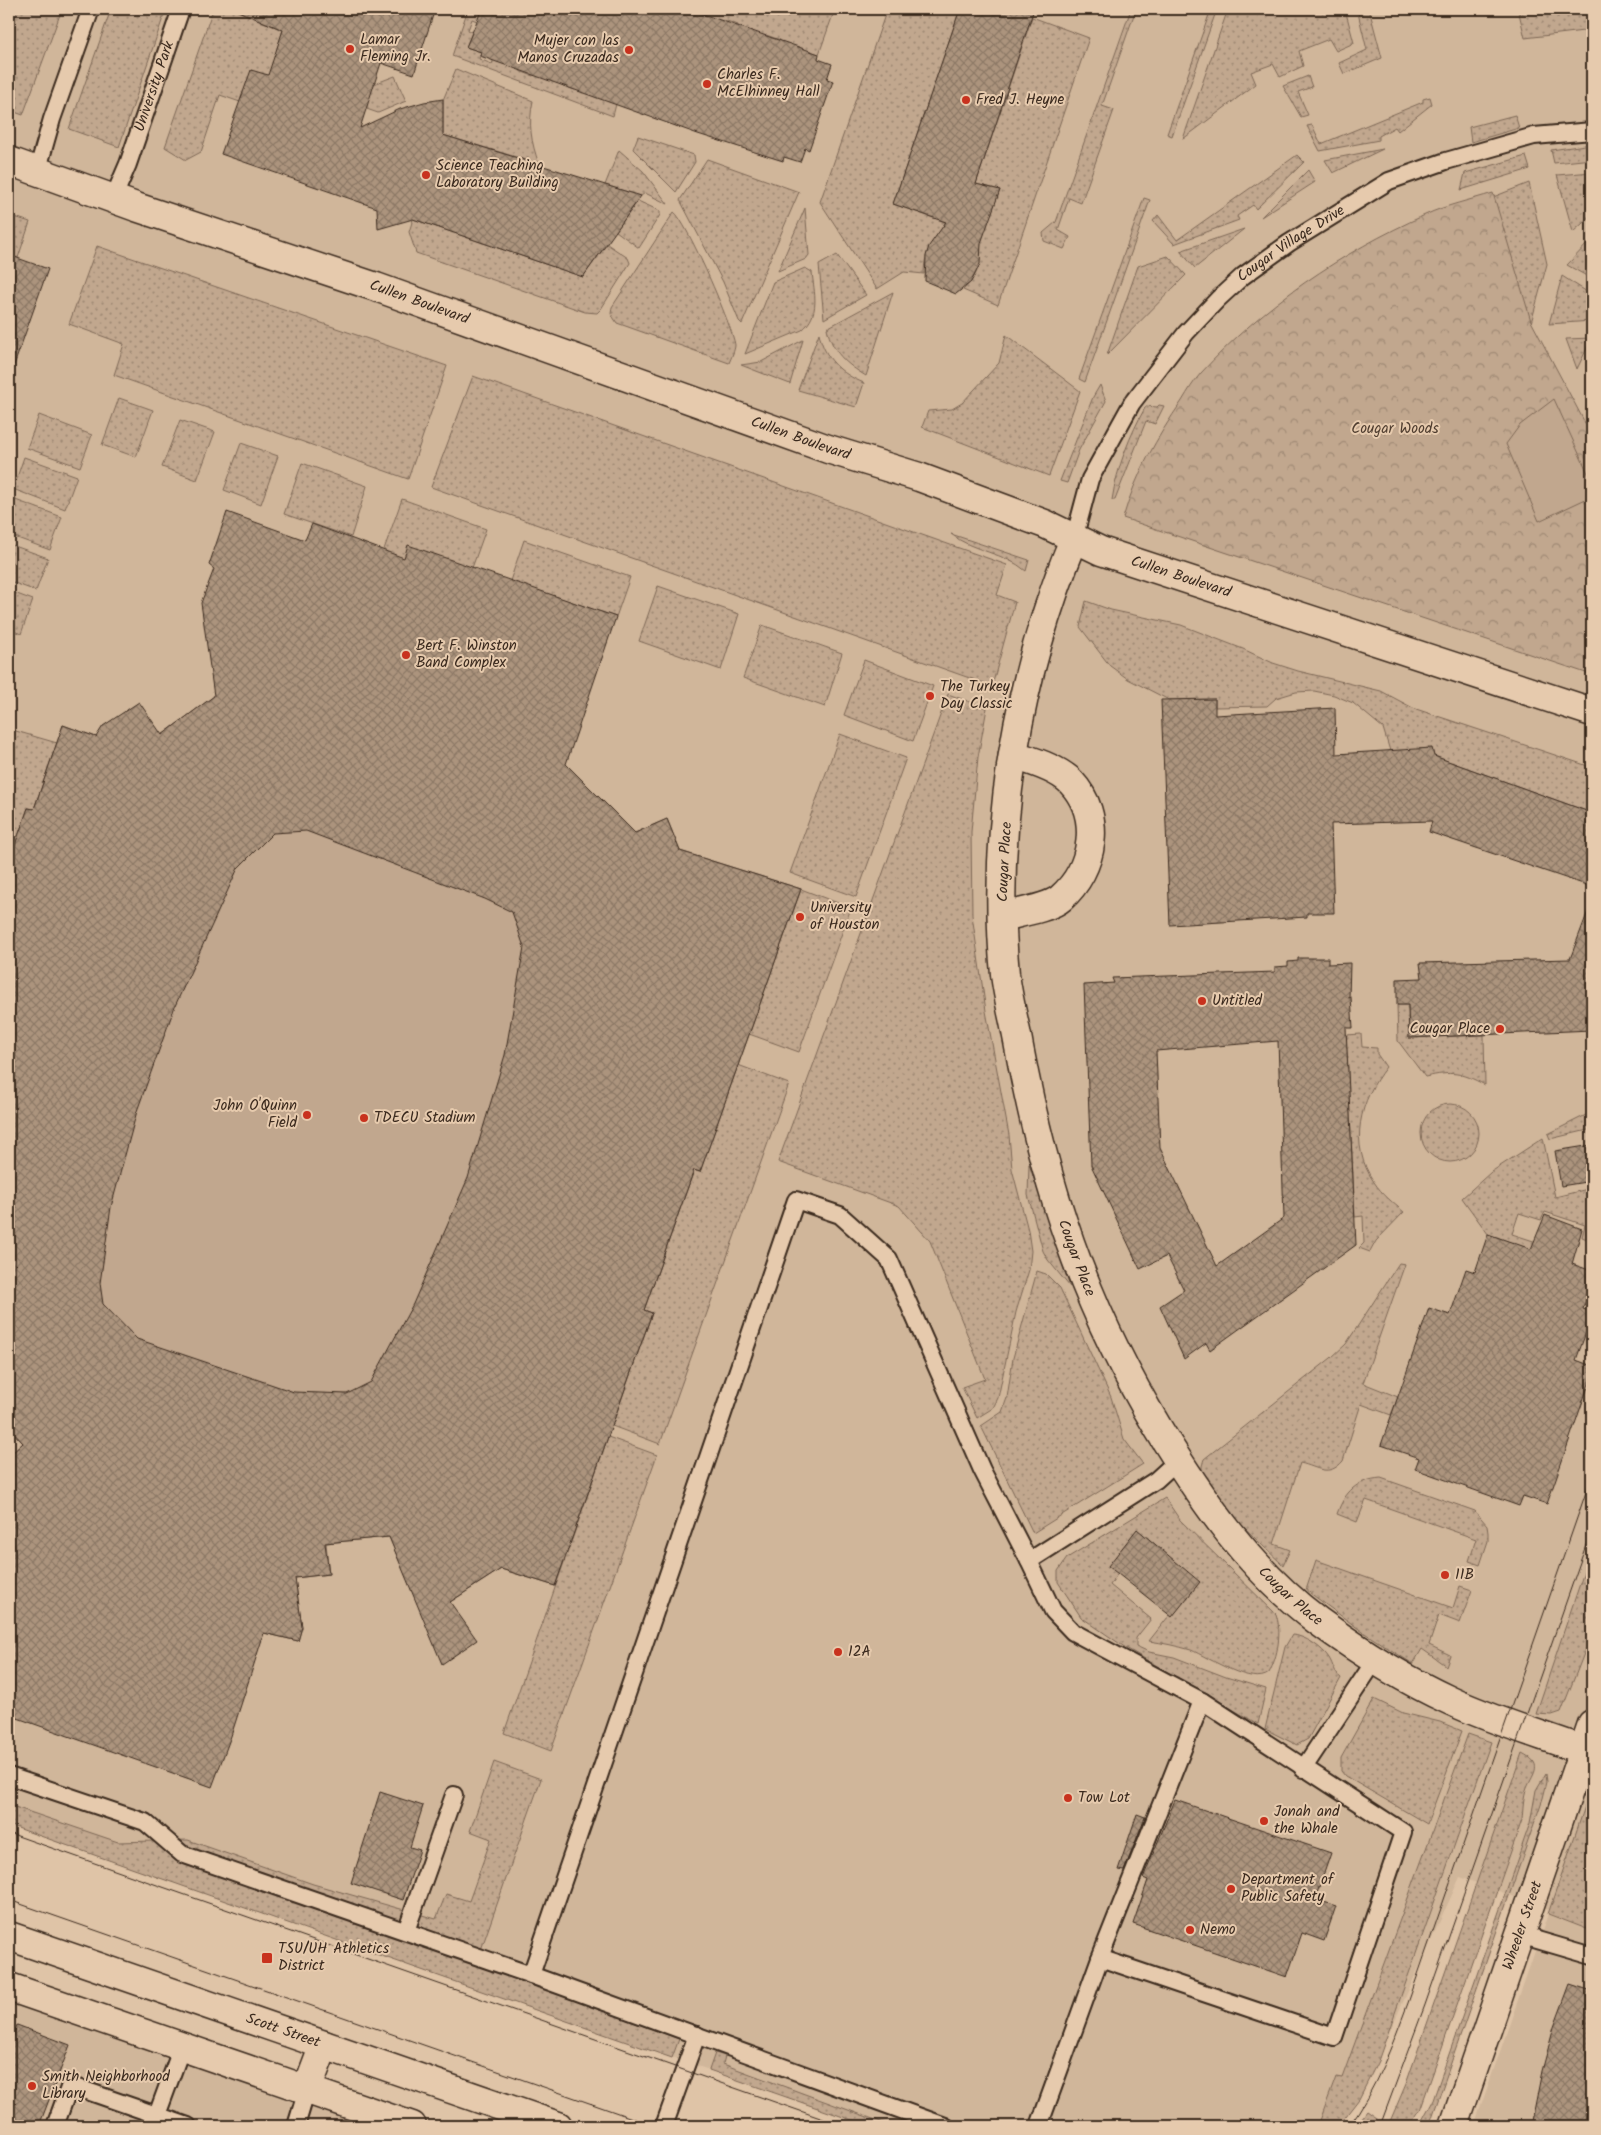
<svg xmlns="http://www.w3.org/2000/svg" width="1601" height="2135" font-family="Kalam,sans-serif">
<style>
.built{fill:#d0b69a}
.grass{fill:url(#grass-dots);stroke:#7e6856}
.park{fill:url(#park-crowns);stroke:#7e6856}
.garden{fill:#c1a78e;stroke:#7e6856}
.building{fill:url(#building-cross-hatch);stroke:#3b2a1e;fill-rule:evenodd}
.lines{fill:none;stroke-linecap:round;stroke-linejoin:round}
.service-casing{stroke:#3b2a1e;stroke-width:20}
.minor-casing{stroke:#3b2a1e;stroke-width:31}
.tertiary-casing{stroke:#3b2a1e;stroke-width:31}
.secondary-casing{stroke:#3b2a1e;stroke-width:31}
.service{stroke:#e6caad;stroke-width:16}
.minor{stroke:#e6caad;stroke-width:28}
.tertiary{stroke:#e6caad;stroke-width:28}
.secondary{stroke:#e6caad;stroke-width:28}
.tram{stroke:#3b2a1e;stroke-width:1}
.poi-dot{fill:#c8321e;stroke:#e6caad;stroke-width:2}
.labels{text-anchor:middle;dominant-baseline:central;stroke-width:4;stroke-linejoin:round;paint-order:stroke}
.poi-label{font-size:15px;fill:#3b2a1e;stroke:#e6caad;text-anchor:start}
.street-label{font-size:15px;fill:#3b2a1e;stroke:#e6caad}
.park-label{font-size:15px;fill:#4f3d2f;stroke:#e6caad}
</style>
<defs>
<pattern id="grass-dots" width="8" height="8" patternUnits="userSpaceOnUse" patternTransform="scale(1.25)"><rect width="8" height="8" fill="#c1a78e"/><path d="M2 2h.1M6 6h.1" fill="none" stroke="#9e8873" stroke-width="1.8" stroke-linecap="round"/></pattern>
<pattern id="park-crowns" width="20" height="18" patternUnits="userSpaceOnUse" patternTransform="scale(1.25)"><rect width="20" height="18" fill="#c1a78e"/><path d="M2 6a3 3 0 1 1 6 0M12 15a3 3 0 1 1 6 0" fill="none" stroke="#9e8873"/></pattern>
<pattern id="building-cross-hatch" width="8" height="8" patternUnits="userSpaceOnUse" patternTransform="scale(1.25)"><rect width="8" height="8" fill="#ac947d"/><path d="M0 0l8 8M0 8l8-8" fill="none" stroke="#8d7966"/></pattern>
</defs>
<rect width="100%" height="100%" fill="#dfc4a7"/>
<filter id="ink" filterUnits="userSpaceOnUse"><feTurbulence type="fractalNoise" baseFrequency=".02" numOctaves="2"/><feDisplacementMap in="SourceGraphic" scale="10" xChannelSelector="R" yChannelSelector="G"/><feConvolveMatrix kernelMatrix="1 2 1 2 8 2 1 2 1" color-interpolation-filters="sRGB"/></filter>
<g filter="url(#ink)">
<g class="built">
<polygon points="9,9 1592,9 1592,1925 1460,1877 1359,2099 1338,2126 869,2126 9,1825"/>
<polygon points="1548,1914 1592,1931 1592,2126 1474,2126"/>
<polygon points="9,2000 213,2071 370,2126 9,2126"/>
</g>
<g class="grass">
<polygon points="9,9 62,9 23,115 9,110"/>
<polygon points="111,9 166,9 119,147 69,129"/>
<polygon points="213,9 259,9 258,13 264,15 263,22 283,30 277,49 274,77 240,102 220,95 201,152 186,160 165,147"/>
<polygon points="468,9 482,9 477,21 472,19 468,30 472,32 466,47 481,52 479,59 492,64 495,56 522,65 520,71 533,76 536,69 565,80 563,86 575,90 577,83 616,104 613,116 452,56"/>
<polygon points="688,9 835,9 819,54 806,50 804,54 779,45 780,40 766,35 764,41 737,31 738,25 724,20 721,27"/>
<path d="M887,9h73l-67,195 52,18c-7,23 -21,22 -21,52l-20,-2 -27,17 -57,-87z"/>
<polygon points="1131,9 1136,9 1102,106 1114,110 1081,203 1069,198 1058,230 1070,237 1064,249 1044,241 1043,233 1056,222"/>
<polygon points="1211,9 1217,9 1172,136 1167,134"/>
<polygon points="1228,9 1345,9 1354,43 1336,51 1329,39 1299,51 1303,66 1280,77 1273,64 1251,72 1256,84 1183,139"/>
<polygon points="1357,9 1369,9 1382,58 1344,74 1339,63 1367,50"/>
<polygon points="1518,9 1592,9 1592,30 1525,38"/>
<path d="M1032,17l57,21 -91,267 -35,-15c18,-17 15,-25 18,-47 3,-17 13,-36 19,-53l-24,-6z"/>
<path d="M456,69l77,32c-5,23 -2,41 6,63l-96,-29v-35z"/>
<polygon points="395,76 406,101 378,113 358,106 368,81 374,84"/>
<polygon points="1308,76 1312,87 1298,92 1308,115 1301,117 1283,86"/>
<polygon points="1430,97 1432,104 1398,131 1395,127 1379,136 1379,140 1320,151 1307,126 1312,125 1321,144 1423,102 1423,99"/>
<polygon points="1515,115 1519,128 1471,142 1469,127"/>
<polygon points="638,136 694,155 695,162 676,192 633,149"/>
<polygon points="1592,144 1592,159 1554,163 1551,150"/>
<polygon points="1383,149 1333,173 1325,160"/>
<polygon points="619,150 643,171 668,204 645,193 641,196 605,185"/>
<polygon points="1297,155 1304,162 1256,209 1253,205 1237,216 1239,220 1174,244 1153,221 1158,215 1177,240"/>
<polygon points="1526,156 1530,169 1461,190 1465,173"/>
<polygon points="707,159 799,192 742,324 739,321 723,282 680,200"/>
<polygon points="1308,170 1315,182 1261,217"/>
<polygon points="1592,172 1592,215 1573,232 1557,175"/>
<polygon points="1529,183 1547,264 1531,323 1373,244"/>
<polygon points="1144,198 1150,200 1085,382 1079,379"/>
<polygon points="638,201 660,211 660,215 639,248 616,231"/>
<polygon points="805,208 809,255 806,259 778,271"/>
<path d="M674,212c12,8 59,116 61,133 0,5 -4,13 -6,18l-112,-40 -6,-9 1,-7z"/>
<polygon points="9,215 30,222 18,258 9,255"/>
<polygon points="413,219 583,277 607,244 628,258 630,263 601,309 597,313 585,312 416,253 409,232"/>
<polygon points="1244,229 1195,268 1180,251"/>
<polygon points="1592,239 1592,279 1567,265"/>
<polygon points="97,246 447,366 408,479 114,375 124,344 69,324"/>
<polygon points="837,255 866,295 824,319 819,265"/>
<polygon points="1168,256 1186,275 1107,355 1138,266"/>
<path d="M805,268l7,4c2,21 9,42 -10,58l-57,24 28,-72z"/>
<polygon points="1562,276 1592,295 1592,321 1549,324"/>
<path d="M893,292l-27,84c-20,-12 -34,-24 -39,-48z"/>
<path d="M819,333c5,25 22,41 45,50l-8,24 -58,-17z"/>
<polygon points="1006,335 1080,391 1049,476 922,427 928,411 952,409 962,403 999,363"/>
<polygon points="1592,338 1577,369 1566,339"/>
<polygon points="803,340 790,384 741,365 761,362"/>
<polygon points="473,376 1007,565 997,595 1015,602 992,686 431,487"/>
<polygon points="1100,385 1106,401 1079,450 1067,483 1060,481 1093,397"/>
<polygon points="119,398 153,410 136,457 102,445"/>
<path d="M1159,405l5,1 -9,18 -9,-3 -31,79h-3c5,-33 18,-65 34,-94l11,1z"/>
<polygon points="39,415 92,435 80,467 27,448"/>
<polygon points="180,420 215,432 197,480 162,467"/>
<polygon points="241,443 278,456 261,504 224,490"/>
<polygon points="24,457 77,476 65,509 13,489"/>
<polygon points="302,463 367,486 351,537 284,514"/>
<polygon points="10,498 62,517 50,550 9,535"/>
<polygon points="402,499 486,529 472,568 398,576 377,569"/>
<path d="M951,534l78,26 -3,11c-22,-19 -53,-19 -75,-37z"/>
<polygon points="524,540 630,577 616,617 510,581"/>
<polygon points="9,544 48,558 36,591 9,581"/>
<polygon points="658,586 739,614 721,670 639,641"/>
<polygon points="9,591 33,600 21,634 9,629"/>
<polygon points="1086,601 1111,610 1181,625 1243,649 1273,663 1298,671 1381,691 1413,708 1585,765 1592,769 1592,813 1434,756 1390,751 1383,728 1353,703 1334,695 1314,691 1296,692 1276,698 1267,706 1215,707 1215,699 1169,700 1128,679 1110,666 1080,627"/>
<polygon points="762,625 842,653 825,707 743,678"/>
<polygon points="864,660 933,686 913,741 844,715"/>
<polygon points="948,694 987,708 978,757 971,832 972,915 986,1011 1009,1135 1012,1169 1028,1230 1031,1251 1029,1270 1016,1312 998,1398 993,1408 977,1418 962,1387 985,1379 930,1241 899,1206 778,1162"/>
<polygon points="9,729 57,743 34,809 28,808 9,862"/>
<polygon points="840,734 906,758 856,897 790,873"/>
<polygon points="801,889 851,908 799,1052 749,1034"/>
<path d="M1397,1005h11l1,33 75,-3 1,50c-24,-13 -33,-14 -60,-8l-27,-36z"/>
<path d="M1361,1034l1,13 15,1v6l9,13c-26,33 -38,77 -12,115 8,12 19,21 30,30l-28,29 -6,11 -11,-4 5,-5 -1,-27 -8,1 -9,-182z"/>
<polygon points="738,1065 789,1084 660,1444 612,1426 652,1313 644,1310 694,1170 699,1172"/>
<circle cx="1450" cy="1133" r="29"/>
<polygon points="1592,1112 1592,1129 1550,1139 1548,1134"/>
<polygon points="1543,1138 1555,1197 1592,1188 1592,1241 1582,1237 1585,1225 1545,1212 1541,1220 1519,1213 1512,1234 1552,1247 1547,1260 1529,1249 1488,1234 1462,1198 1491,1172"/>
<polygon points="1029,1164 1070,1287 1048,1260 1043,1251 1028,1195"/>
<path d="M1399,1263l6,1 -42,119 35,14 -7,18 -30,-11 -18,57c-15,17 -25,6 -43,2l-26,81 16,6 -7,15c-22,-21 -69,-64 -80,-91 -2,-5 -1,-9 1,-15l127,-101 15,-14z"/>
<polygon points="1037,1271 1046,1274 1060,1288 1111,1397 1124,1439 1143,1464 1033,1533 981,1426 1002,1412 1007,1398 1013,1358"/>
<polygon points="608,1437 657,1455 551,1751 504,1733"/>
<path d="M1381,1478l94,33 12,14 1,8v8l-8,24 -11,-4 7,-22 -110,-39 -9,22 -20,-8c8,-23 20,-34 44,-36z"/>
<path d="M1165,1498l15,22 96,94c6,18 2,42 -7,59 -16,14 -61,-16 -78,-23 -14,-4 -28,-7 -42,-9l23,-29 -60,-43 6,4 -8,12 41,34 -15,19v8l13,6 25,5 52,20 40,12 -8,35 -132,-76 -45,-31 -23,-35v-11l9,-13z"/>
<polygon points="1592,1548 1592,1633 1561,1712 1552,1715 1536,1714"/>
<polygon points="1316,1560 1453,1608 1460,1586 1472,1590 1460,1623 1439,1615 1429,1645 1450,1655 1446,1666 1422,1649 1413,1664 1363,1632 1306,1590"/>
<path d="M1292,1635c12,0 31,13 37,23 5,8 4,14 12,20l-33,61 -11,6 -32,-16 20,-82z"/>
<polygon points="1374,1699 1403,1713 1440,1722 1462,1731 1427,1824 1345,1776 1341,1771 1341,1758"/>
<polygon points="1468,1734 1491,1742 1378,2061 1359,2099 1338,2126 1318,2126 1336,2077 1342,2078"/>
<path d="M1522,1753c22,11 12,19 5,35 -4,10 -4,22 -5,32l-102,290 -11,16h-21l18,-42z"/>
<polygon points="494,1762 541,1779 476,1964 679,2039 672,2058 9,1825 9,1805 118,1842 188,1840 313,1884 436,1919 446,1894 469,1901 491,1839 470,1831"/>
<polygon points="1546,1773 1547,1782 1543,1798 1435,2109 1429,2126 1419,2126 1433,2100 1530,1823 1536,1790"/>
<polygon points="1592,1786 1592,1931 1548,1914"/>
<polygon points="715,2053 725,2056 723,2064 892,2126 869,2126 709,2070"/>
<polygon points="1367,2111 1377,2118 1372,2126 1356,2126"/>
</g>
<path class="park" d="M1493,193l38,128 61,115v239l-469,-157c12,-42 34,-81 59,-117 6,-10 12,-20 19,-28 62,-68 141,-121 224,-158 21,-10 46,-15 68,-22z"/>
<g class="garden">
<polygon points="1554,399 1592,482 1592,496 1539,521 1506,444 1520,425"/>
<polygon points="214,696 635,833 667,819 680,851 801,889 700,1172 694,1170 644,1310 652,1313 555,1586 501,1569 424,1619 389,1537 326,1543 329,1574 295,1578 302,1627 298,1641 264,1633 255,1658 52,1594 9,1577 9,1542 17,1544 20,1537 9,1532 9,1456 23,1443 9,1428 9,862 28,808 34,809 63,725 96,737 162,735"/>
</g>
<g class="building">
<polygon points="233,9 435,9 414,74 381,63 360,128 400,109 424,102 443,99 443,135 641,196 583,277 413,219 378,229 377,208 221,154 251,70 268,75 283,30"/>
<polygon points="482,9 688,9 819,54 818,59 832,64 827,79 833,81 809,150 805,148 800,162 784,157 783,161 698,134 480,56 481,52 466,47"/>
<polygon points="960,9 1034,9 976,184 1000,190 981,243 980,264 971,282 956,294 925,281 926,256 929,246 946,222 893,204"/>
<polygon points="9,255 48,269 12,371 9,371"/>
<path d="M227,512l78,28 7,-16 92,34 4,-13 208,72 -50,147 69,69 32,-14 13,32 121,38 -101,283 -6,-2 -50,140 8,3 -97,273 -54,-17 -51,33 27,38 -35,24 -53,-127 -64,6 4,31 -34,4 7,49 -4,14 -34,-8 -33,103 -19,51 -203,-72v-259l14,-13 -14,-15v-566l19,-54 6,1 29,-84 33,12 7,-11 36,-24 23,33 52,-39 -13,-93 13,-34 -5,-4zM306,831l179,68 27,13 12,35 -19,108 -37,123 -55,126 -42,78 -24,12 -53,-2 -157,-53 -34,-35 -3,-21 11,-76 26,-96 38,-105 63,-138 35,-35z"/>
<polygon points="1215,699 1215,715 1335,708 1336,754 1432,748 1434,756 1592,813 1592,887 1429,832 1432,821 1331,824 1334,913 1307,913 1307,917 1170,925 1161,700"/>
<polygon points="1590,906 1592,906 1592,1030 1409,1038 1408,1005 1397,1005 1397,979 1422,978 1420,963 1570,959"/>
<path d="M1298,958h30v6l22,-1 -1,35 2,-1 2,31h-7l10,217 -146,105 -4,-7 -22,16 -24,-53 24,-16 -17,-34 -27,13 -49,-104 -7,-180 30,-2 -2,-5 163,-6v-5l13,-1v-4l10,-1zM1278,1041l6,177 -67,48 -57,-118 -4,-97z"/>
<polygon points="1592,1145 1592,1181 1561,1186 1555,1151"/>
<polygon points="1545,1215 1582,1229 1572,1264 1592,1271 1592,1282 1583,1309 1592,1312 1592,1316 1576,1360 1592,1366 1592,1375 1547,1504 1523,1496 1519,1506 1415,1469 1419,1458 1381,1445 1429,1308 1450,1315 1466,1269 1475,1272 1488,1234 1531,1249"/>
<polygon points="1137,1529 1200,1582 1172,1617 1108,1566"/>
<polygon points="380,1792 423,1806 410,1847 420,1850 403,1900 351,1883"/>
<polygon points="1175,1800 1331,1853 1315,1899 1336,1906 1324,1941 1302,1933 1287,1977 1133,1924 1148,1880 1143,1878"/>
<polygon points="1137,1814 1145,1817 1124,1871 1118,1870"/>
<polygon points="1570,1984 1592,1991 1592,2126 1531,2126 1542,2071 1554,2027"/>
<polygon points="17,2025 70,2045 39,2126 9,2126 9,2047"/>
</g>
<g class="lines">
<defs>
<g id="service">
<polyline points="37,172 52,119 91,9"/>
<path id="s1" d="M113,199l15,-35 53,-155"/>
<path id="s2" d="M1074,539l16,-60 42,-76 54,-70 32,-34 25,-23 46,-33 100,-62 57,-20 88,-25 58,-5"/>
<polyline points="1029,1561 1053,1611 1073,1632 1202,1701 1403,1832 1334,2037 1100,1958"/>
<polyline points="1303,1769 1376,1659"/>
<polyline points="9,1776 145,1822 182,1854 531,1975"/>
<polyline points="406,1931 454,1795"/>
<polyline points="1520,1935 1592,1956"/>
<polyline points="157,2115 182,2047"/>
<polyline points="55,2126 70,2085 188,2126"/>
<polyline points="296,2126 307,2090"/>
<polyline points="664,2126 697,2035"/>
<polyline points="945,2126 531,1975 796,1200 840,1215 889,1259 982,1470 1029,1561 1156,1480 1178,1460"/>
<polyline points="1039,2126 1100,1958 1202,1701"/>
</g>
<g id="minor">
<path id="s3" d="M1074,539c-56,136 -83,288 -69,435 3,25 10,49 14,73 26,140 65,258 139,381 43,71 92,142 160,193 41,30 87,59 133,80 43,20 88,33 132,49"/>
<path d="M1002,917c15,-4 48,-9 59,-19 33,-29 42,-82 10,-116 -12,-13 -41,-22 -58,-27"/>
</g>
<g id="tertiary">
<path id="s4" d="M9,161l127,46 240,80 452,162 91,28 126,47 56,27 491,161"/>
</g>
<g id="secondary">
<path id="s5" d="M9,1936l549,190"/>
<polyline points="9,1987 412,2126"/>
<polyline points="307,2090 324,2045"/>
<path id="s6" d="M1454,2126l138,-402"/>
</g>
</defs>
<use href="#service" class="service-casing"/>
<use href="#minor" class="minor-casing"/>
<use href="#tertiary" class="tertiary-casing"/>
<use href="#secondary" class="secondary-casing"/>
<use href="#service" class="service"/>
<use href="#minor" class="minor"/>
<use href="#tertiary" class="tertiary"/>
<use href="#secondary" class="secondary"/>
<g class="tram">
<polyline points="9,1833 843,2126"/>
<polyline points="9,1900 655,2126"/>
<path d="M1349,2126c27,-37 43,-80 59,-123l184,-528"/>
<polyline points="1380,2126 1425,2005 1592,1528"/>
</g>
</g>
</g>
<g class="poi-dot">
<circle cx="350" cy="49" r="5"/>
<circle cx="629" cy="50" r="5"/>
<circle cx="707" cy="84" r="5"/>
<circle cx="966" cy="100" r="5"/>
<circle cx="426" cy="175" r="5"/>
<circle cx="406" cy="655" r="5"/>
<circle cx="930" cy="696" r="5"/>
<circle cx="800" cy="917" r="5"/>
<circle cx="1202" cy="1001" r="5"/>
<circle cx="1500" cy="1029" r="5"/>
<circle cx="307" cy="1115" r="5"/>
<circle cx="364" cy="1118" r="5"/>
<circle cx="1445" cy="1575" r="5"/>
<circle cx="838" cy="1652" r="5"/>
<circle cx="1068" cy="1798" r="5"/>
<circle cx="1264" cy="1821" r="5"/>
<circle cx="1231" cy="1889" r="5"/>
<circle cx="1190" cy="1930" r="5"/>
<rect x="261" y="1952" width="12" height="12" rx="2.5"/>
<circle cx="32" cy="2086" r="5"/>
</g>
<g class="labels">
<g class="poi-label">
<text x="360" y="40">Lamar<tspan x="360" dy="17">Fleming Jr.</tspan></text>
<text x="619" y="41" text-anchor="end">Mujer con las<tspan x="619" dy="17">Manos Cruzadas</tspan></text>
<text x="717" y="75">Charles F.<tspan x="717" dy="17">McElhinney Hall</tspan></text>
<text x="976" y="100">Fred J. Heyne</text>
<text x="436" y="166">Science Teaching<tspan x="436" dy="17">Laboratory Building</tspan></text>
<text x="416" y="646">Bert F. Winston<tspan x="416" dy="17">Band Complex</tspan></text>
<text x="940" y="687">The Turkey<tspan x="940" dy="17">Day Classic</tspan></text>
<text x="810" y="908">University<tspan x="810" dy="17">of Houston</tspan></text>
<text x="1212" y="1001">Untitled</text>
<text x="1490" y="1029" text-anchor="end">Cougar Place</text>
<text x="297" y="1106" text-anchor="end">John O'Quinn<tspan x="297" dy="17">Field</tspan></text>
<text x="374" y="1118">TDECU Stadium</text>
<text x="1455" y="1575">11B</text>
<text x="848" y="1652">12A</text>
<text x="1078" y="1798">Tow Lot</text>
<text x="1274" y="1812">Jonah and<tspan x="1274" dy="17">the Whale</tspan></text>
<text x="1241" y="1880">Department of<tspan x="1241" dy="17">Public Safety</tspan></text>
<text x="1200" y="1930">Nemo</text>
<text x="278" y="1949">TSU/UH Athletics<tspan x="278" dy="17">District</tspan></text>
<text x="42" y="2077">Smith Neighborhood<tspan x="42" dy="17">Library</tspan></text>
</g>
<g class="street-label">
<text stroke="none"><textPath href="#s1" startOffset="120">University Park</textPath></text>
<text stroke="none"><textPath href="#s2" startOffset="376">Cougar Village Drive</textPath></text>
<text stroke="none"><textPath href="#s4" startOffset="434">Cullen Boulevard</textPath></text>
<text stroke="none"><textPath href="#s4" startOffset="839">Cullen Boulevard</textPath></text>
<text stroke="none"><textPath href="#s4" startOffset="1244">Cullen Boulevard</textPath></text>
<text transform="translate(1005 862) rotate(-87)">Cougar Place</text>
<text stroke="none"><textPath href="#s3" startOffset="738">Cougar Place</textPath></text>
<text stroke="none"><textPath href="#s3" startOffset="1142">Cougar Place</textPath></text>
<text stroke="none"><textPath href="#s6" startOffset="212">Wheeler Street</textPath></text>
<text stroke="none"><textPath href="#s5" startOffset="290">Scott Street</textPath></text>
</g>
<g class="park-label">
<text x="1395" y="429">Cougar Woods</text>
</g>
</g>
<rect width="1601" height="2135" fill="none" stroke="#e6caad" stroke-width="30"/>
<rect x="15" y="15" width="1571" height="2105" fill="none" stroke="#3b2a1e" stroke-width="2" filter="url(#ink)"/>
</svg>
